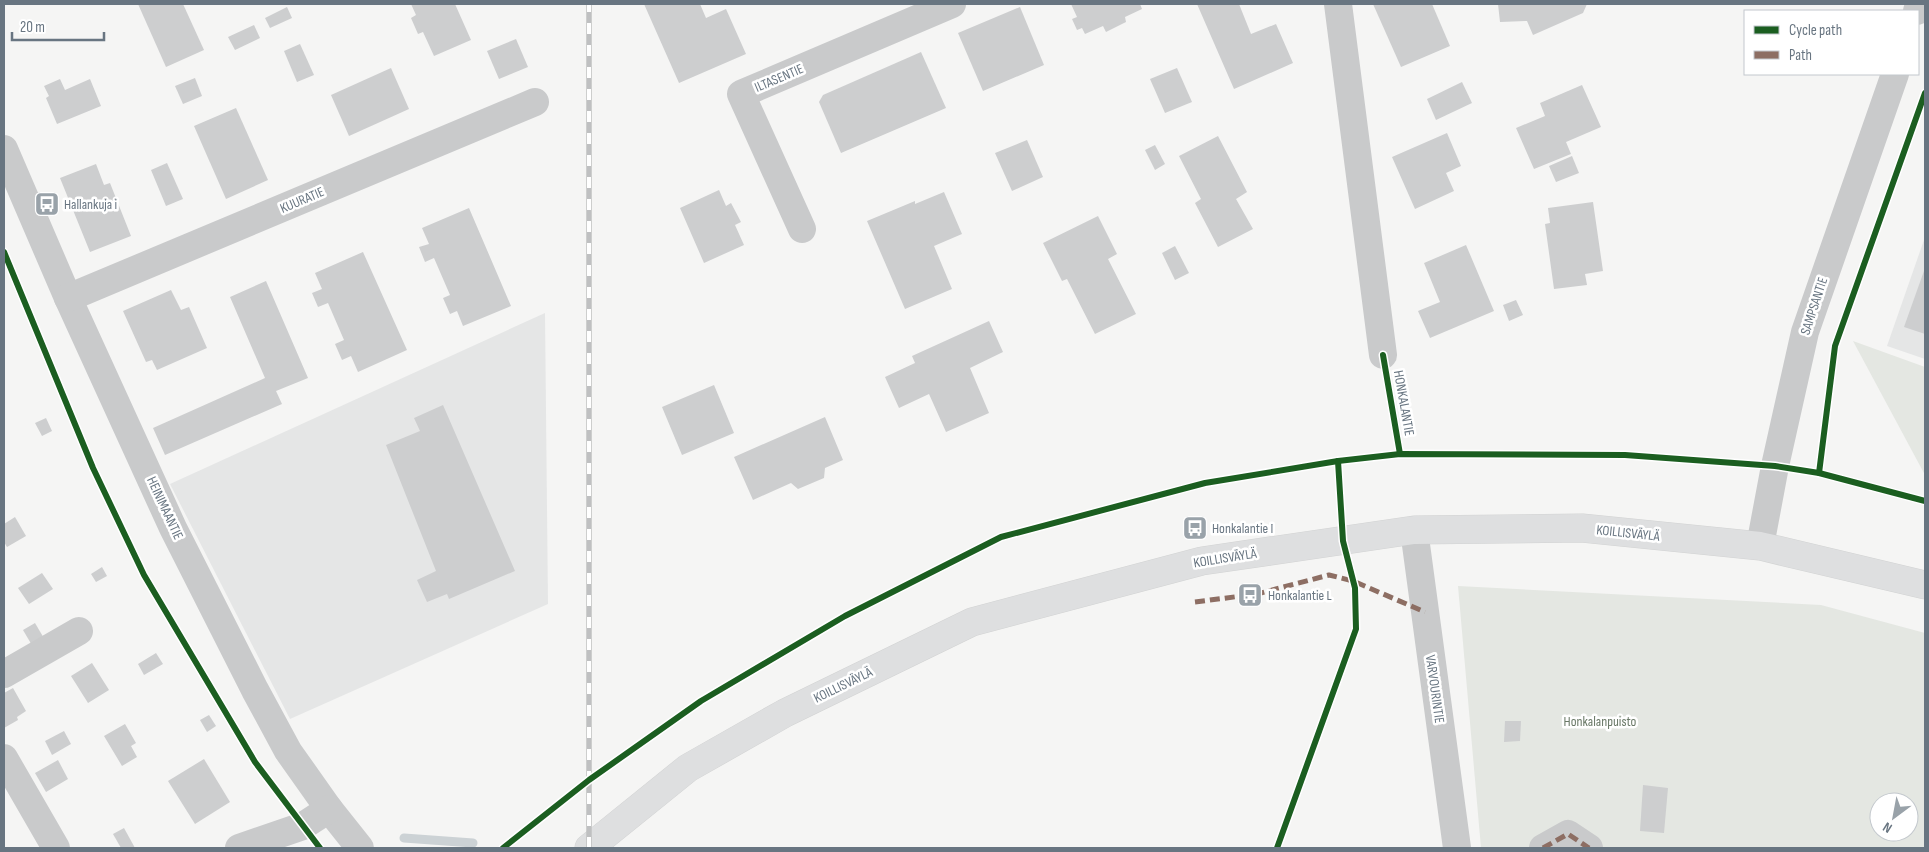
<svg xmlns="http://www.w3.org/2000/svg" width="1929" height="852" font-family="'Sofia Sans Condensed',sans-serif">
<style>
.built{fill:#e5e6e6}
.green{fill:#e4e7e2;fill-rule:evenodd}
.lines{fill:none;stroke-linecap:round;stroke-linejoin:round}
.stream{stroke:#ccd2d5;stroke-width:9}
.building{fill:#cdcecf}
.major-casing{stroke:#d2d3d3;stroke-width:29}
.minor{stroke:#c9cacb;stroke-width:28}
.major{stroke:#dedfe0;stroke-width:28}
.rail-casing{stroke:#bfc0c1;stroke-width:5.5}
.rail{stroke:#fff;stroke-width:4;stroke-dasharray:11;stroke-linecap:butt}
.quiet{stroke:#8d6e63;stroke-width:5;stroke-dasharray:10 5;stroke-linecap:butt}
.cycleway-casing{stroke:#fff;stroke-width:9}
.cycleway{stroke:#1b5e20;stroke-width:6}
.labels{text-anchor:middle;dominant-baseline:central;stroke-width:5;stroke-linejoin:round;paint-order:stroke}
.street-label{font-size:14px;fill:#687581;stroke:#fff}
.poi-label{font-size:14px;fill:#687581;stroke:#fff;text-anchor:start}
.park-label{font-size:14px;fill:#697866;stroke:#fff}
</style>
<rect width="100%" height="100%" fill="#f5f5f4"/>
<g class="built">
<polygon points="1925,237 1925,359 1887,346"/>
<polygon points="545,313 548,604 290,719 170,484"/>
</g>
<g class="green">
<polygon points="1853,341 1925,367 1925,475"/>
<path d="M1458,586l363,19 104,28v215h-444zM1879,802h30v30h-30z"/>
</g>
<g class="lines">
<polyline class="stream" points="404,838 473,843"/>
</g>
<g class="building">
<polygon points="138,4 183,4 204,50 166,67"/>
<polygon points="411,4 455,4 471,40 434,56 423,32 418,34 411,18 416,15"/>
<polygon points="644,4 700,4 706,18 726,9 746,54 679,83"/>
<polygon points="1071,4 1140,4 1142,9 1125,17 1126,22 1106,32 1103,26 1085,34 1082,28 1077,30 1072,19 1077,17"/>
<polygon points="1197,4 1239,4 1251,34 1276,24 1293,63 1234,89"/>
<polygon points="1373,4 1432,4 1450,46 1401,67"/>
<polygon points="1498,4 1587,4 1583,13 1533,35 1527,21 1500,22"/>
<polygon points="287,7 292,18 270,28 265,18"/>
<polygon points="1020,7 1044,65 983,91 958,33"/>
<polygon points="254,25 260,38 235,50 228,37"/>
<polygon points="516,39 528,67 499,79 487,51"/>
<polygon points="300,44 314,75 297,82 284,51"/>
<polygon points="921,52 946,108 841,153 819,102 823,95"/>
<polygon points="391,68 409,109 349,136 331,95"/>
<polygon points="1177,68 1192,102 1165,113 1150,79"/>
<polygon points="195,78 202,96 183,104 175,86"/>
<polygon points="60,79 65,90 90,79 101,106 57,124 46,98 49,96 44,86"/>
<polygon points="1462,82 1472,103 1436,120 1427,99"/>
<polygon points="1582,85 1601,127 1566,142 1571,154 1534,169 1516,128 1545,116 1540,103"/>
<polygon points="236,108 268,180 226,199 194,126"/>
<polygon points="1447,133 1461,166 1446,173 1454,191 1415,209 1392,157"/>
<polygon points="1218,136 1247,192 1236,199 1253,229 1218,247 1195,203 1201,199 1179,156"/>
<polygon points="1027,140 1043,177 1012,191 995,153"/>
<polygon points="1155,145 1165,164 1155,170 1145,150"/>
<polygon points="1572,156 1579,173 1556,182 1549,166"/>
<polygon points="167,163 183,199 166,206 151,170"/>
<polygon points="96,164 104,185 110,183 131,236 90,252 60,178"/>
<polygon points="719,190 726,206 731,203 741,222 735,225 744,245 704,263 680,208"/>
<polygon points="944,192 962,234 934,246 952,289 905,309 867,221 915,201 915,204"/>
<polygon points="1593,202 1603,271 1585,274 1587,285 1554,289 1545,224 1550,223 1548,208"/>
<polygon points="469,208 511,306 463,326 457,311 450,314 443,298 450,295 434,258 425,262 419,247 429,244 422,228"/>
<polygon points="1098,216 1117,254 1108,259 1136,314 1095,334 1067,279 1062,281 1043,243"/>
<polygon points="1466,245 1494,311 1430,338 1418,311 1440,302 1424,263"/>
<polygon points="1175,246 1189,273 1175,280 1162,253"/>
<polygon points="363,252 407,350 358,372 351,356 342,360 335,344 344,340 328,303 318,307 312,293 322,289 315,273"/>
<polygon points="1925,268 1925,334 1904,327"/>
<polygon points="266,281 308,378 276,391 282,404 165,455 153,428 265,378 230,297"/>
<polygon points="171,290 181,310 189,307 207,348 157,370 152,360 146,362 123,311"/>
<polygon points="1516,300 1523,315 1509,321 1503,305"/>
<polygon points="989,321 1003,352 970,368 989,413 946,432 929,394 899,408 885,377 915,363 912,356"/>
<polygon points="714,385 734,433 682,455 662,407"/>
<polygon points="443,405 515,571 449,599 447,594 427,602 417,580 436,571 386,445 420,431 414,418"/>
<polygon points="825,417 843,460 825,468 824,478 798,489 791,483 753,500 734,457"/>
<polygon points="46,418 52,431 42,436 35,423"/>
<polygon points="15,517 26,536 7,547 4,542 4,524"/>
<polygon points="102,567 107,576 96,582 91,574"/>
<polygon points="42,573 53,589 29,604 18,588"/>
<polygon points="35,623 45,640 33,647 23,630"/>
<polygon points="156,653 163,664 144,675 138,664"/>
<polygon points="92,663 109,690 88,703 71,676"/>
<polygon points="13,688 26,711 17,717 18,720 4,728 4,693"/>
<polygon points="209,715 216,726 207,732 200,720"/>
<polygon points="1505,721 1521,721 1520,741 1504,742"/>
<polygon points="125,724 136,743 131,746 137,757 122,766 104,736"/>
<polygon points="64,731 71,744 52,755 45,741"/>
<polygon points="204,759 230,802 195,824 168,781"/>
<polygon points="58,760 68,779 46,792 35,773"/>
<polygon points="1643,785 1668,788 1664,833 1640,831"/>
<polygon points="124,828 135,848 121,848 113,834"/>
</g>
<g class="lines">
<defs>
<polyline id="major" points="589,848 688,768 785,713 972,622 1202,561 1414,530 1582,528 1760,546 1925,585"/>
</defs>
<use href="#major" class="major-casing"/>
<g class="minor">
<polyline points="1338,4 1383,355"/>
<polyline points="1917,11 1919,4"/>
<polyline points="4,149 68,298 173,528 255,690 288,751 329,809 360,848"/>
<polyline points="802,229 741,94 952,4"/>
<polyline points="68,298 535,102"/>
<polyline points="1414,530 1457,848"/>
<polyline points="1760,546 1775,466 1805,332 1895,74"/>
<polyline points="4,674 79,631"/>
<polyline points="4,758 56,848"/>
<polyline points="239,848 303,826 329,809"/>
<polyline points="1543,848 1568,834 1589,848"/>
</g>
<use href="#major" class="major"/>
<defs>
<polyline id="rail" points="589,848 589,4"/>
</defs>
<use href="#rail" class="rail-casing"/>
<use href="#rail" class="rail"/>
<g class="quiet">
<polyline points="1195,602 1257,594 1329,575 1353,581 1425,612"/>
<polyline points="1543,848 1568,834 1589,848"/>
</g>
<defs>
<g id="cycleway">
<polyline points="4,252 93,468 144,575 255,762 320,848"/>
<polyline points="1383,355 1400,454"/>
<polyline points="1819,473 1835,346 1925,93"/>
<polyline points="503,848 589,780 701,701 845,616 1001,537 1205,483 1338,461 1400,454 1625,455 1775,466 1819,473 1925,501"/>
<polyline points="1277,848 1356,629 1355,588 1343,541 1338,461"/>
</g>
</defs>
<use href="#cycleway" class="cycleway-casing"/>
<use href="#cycleway" class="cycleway"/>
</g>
<defs>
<symbol id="bus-square" viewBox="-11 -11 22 22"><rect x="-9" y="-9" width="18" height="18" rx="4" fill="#99a2a9" stroke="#fff"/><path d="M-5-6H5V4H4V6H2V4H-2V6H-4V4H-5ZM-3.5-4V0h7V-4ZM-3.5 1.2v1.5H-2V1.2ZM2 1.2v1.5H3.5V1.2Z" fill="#fff"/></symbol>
</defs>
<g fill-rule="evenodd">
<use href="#bus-square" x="33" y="190" width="28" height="28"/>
<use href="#bus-square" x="1181" y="514" width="28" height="28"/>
<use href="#bus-square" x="1236" y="581" width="28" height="28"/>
</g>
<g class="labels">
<g class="street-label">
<text transform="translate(779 78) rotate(-23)">ILTASENTIE</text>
<text transform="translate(302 200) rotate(-23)">KUURATIE</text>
<text transform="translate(1814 306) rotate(-72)">SAMPSANTIE</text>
<text transform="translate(1404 403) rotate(80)">HONKALANTIE</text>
<text transform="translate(165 508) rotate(65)">HEINIMAANTIE</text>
<text transform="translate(1628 533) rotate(6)">KOILLISVÄYLÄ</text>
<text transform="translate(1225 558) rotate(-9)">KOILLISVÄYLÄ</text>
<text transform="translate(843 685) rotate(-26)">KOILLISVÄYLÄ</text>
<text transform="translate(1435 689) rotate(82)">VARVOURINTIE</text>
</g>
<g class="poi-label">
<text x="64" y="204">Hallankuja i</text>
<text x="1212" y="528">Honkalantie I</text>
<text x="1268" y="595">Honkalantie L</text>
</g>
<g class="park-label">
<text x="1600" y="721">Honkalanpuisto</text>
</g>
</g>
<rect width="1929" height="852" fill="none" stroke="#687581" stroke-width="10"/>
<rect x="1744" y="10" width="175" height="65" fill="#ffffff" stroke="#c3c8cd"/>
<rect x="1754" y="26" width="25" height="8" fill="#1b5e20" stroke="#c3c8cd"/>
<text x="1789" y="35" font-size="15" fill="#687581">Cycle path</text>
<rect x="1754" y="51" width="25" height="8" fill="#8d6e63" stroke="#c3c8cd"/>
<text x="1789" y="60" font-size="15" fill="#687581">Path</text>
<g transform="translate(1894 817) rotate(212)"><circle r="24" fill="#ffffff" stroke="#c3c8cd"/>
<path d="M0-4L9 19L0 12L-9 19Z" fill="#99a2a9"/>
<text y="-8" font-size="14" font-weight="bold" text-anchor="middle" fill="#687581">N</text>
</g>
<path d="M12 32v8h92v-8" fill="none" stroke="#687581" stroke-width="2.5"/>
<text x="20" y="32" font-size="15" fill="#687581" stroke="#ffffff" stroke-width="4" paint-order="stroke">20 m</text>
</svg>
